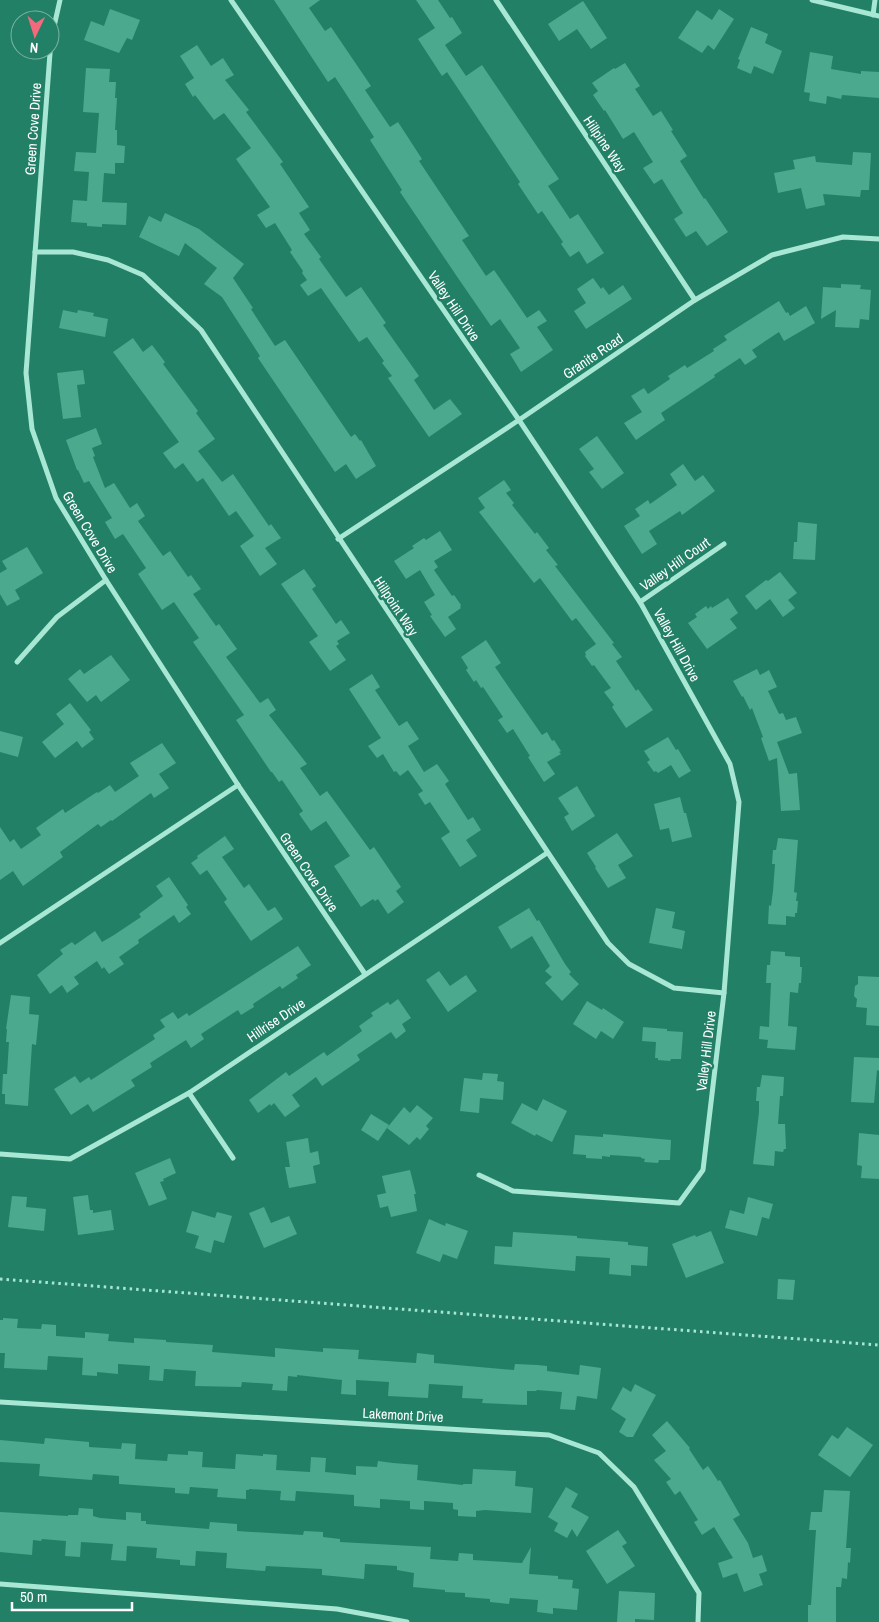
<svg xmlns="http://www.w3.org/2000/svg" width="879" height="1622" font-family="'Archivo Narrow',sans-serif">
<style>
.building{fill:#4ba98d}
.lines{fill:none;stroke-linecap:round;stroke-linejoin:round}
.path{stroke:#a8e7d4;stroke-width:3;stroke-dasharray:2.5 4;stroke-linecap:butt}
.street{stroke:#a8e7d4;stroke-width:5}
.labels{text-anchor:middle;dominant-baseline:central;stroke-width:5;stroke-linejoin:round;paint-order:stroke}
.street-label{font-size:14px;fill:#fff;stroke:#228066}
</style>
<rect width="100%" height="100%" fill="#228066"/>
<g class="building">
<polygon points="274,0 320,0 309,8 325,31 331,27 371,86 365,90 390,127 398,122 422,159 419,161 469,236 462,240 486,276 494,270 527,318 539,310 547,321 537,327 553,350 521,372 510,354 520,348 500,319 491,326 458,278 400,192 402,190 370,140 374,137 335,77 328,82"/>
<polygon points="416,0 438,0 450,18 452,17 462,33 445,45 466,76 482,65 559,179 548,186 570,219 578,214 604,253 587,264 579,251 570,257 561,244 563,242 542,211 538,214 518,184 520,182 447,72 442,76 418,39 435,28"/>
<polygon points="583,1 607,38 591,49 577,29 559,41 548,24"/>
<polygon points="110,9 140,20 132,40 127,38 119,53 84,40 91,21 104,26"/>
<polygon points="719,9 734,19 714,50 708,45 702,53 678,38 697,10 712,20"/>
<polygon points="751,27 768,34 765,43 782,51 773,74 754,66 751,74 737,68 740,60 738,59"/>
<polygon points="197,45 211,66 223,58 234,75 225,80 249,110 246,112 283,162 280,164 309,207 299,213 310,230 304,234 321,257 319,259 346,297 361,287 386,323 383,325 419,376 414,380 434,410 450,399 462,414 429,437 388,378 392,376 382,363 384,361 367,337 359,342 321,288 308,296 300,285 307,280 302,273 303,271 290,252 292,250 275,223 266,228 257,215 270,207 236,159 251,148 224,113 214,120 195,95 193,97 185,84 194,78 180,56"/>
<polygon points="810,52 833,56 831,69 861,74 861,71 879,72 879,98 842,95 841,99 827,96 826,104 809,101 810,93 804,92"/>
<polygon points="625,63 640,86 635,89 653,116 661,111 673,130 671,131 687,156 680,161 704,199 705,198 728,232 707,246 696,231 686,237 674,219 683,213 662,179 654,184 643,168 653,162 634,132 623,139 605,110 604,111 593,95 598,91 592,83 614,68 615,69"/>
<polygon points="86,68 110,69 109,82 116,82 115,98 117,98 115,130 117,130 117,145 125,146 124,163 115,163 115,174 104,173 102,202 127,203 126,225 102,224 102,227 87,226 87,223 71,222 73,200 87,201 89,172 74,171 76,152 96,153 99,113 83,112"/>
<polygon points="853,152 871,153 869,190 861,190 860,197 823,194 825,205 806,209 801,188 778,193 774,173 795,169 793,160 815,156 816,162 852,165"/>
<polygon points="165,213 199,229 244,264 233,278 253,308 251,309 275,346 285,340 351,437 355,434 360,441 361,440 376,466 356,479 346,464 335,472 258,358 260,356 222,297 204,284 217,268 185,243 179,256 139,237 149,216 161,222"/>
<polygon points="593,278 601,289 603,287 609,295 623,285 632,299 586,329 574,311 586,303 577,289"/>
<polygon points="841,284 861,285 860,289 871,290 869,320 860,319 859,328 835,327 836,310 821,319 823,287 841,288"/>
<polygon points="779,301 786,313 788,312 790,316 806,306 815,323 784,341 779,332 752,350 757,357 745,365 740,358 714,375 715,377 661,413 665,420 636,440 624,423 642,412 631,396 644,388 648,394 670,379 668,376 685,365 687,368 714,351 713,349 727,340 724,336"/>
<polygon points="63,310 77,313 78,310 94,313 93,316 108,319 105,337 59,328"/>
<polygon points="133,338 143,352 152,345 165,362 163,364 198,411 196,413 215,439 198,451 222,482 233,474 269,526 271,524 281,538 265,548 277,564 260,576 240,546 254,536 236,511 229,516 203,478 197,482 183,463 175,469 163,453 179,442 113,352"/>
<polygon points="83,370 85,384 77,385 81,417 63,419 57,373"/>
<polygon points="96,428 102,444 92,448 95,456 93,457 105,488 114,483 130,508 137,503 145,516 138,521 163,556 170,551 188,577 191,575 201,589 193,594 216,626 219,624 237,649 226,657 260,703 268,698 276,710 269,715 307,764 300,768 320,796 327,791 370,850 374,847 401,887 396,891 404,902 388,914 378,899 375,901 373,899 361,907 334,866 350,856 326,821 311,831 299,814 303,811 282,780 279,782 272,772 271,772 236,720 244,715 193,642 199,638 174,602 162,610 138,574 146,568 123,534 115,539 105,522 112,518 89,481 84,483 78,470 77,470 66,440"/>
<polygon points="597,436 624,473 602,489 589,472 594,469 579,449"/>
<polygon points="683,464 695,481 703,475 715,491 682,515 680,511 649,531 657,544 642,554 624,526 640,516 635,509 648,500 650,504 677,485 670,474"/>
<polygon points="504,480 511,490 506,493 514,503 512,505 535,534 537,532 549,548 546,550 558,565 555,566 614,643 612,644 622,657 616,661 636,691 638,689 653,710 626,728 612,707 614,705 604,692 611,688 594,665 592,666 585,656 586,655 585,652 596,644 576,618 572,621 540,578 534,583 479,512 485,508 478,498"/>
<polygon points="798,522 817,524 815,560 793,559 794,542 797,542"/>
<polygon points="440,531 452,550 434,561 438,567 434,570 452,596 454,595 461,605 460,607 461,608 448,617 456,629 445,637 430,616 432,615 424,602 435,595 420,570 406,579 394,561 414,548 412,546 424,538 426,540"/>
<polygon points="27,547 43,573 15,590 20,599 7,606 0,594 0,573 7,569 2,561"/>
<polygon points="304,569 316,586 312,589 336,624 341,620 350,633 337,641 339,644 336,646 346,660 330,671 309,642 318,636 281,584"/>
<polygon points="780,572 797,593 788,600 795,608 783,617 770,599 756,610 745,596 766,580 768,581"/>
<polygon points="728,598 738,613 730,619 737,628 707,649 688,623 697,617 695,614 706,606 708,609 711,606 712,608"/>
<polygon points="486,640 501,663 495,667 510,689 542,735 547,732 552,741 554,740 561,751 559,752 561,754 547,762 555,774 544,782 528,757 530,756 513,729 507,733 498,720 503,717 483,687 481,688 476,680 474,682 466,670 468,668 461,657"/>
<polygon points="111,655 130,680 101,702 96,695 87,702 68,679 80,669 84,674"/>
<polygon points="757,669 760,675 769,670 777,687 768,691 779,714 783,713 786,720 796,717 802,733 777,742 789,774 797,773 800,810 781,811 777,758 769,761 761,738 763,737 752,708 750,710 743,696 742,697 733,681"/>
<polygon points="372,674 380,687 375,690 399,726 407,721 419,739 408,746 424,772 437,764 449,781 445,784 468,820 473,817 481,830 466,840 477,856 460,867 441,838 450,832 430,802 425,805 418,794 423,791 408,770 400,776 396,771 394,772 383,754 377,758 368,746 381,738 349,689"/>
<polygon points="70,703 91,730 89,732 94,739 82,748 77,741 55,758 42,742 64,724 56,714"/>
<polygon points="0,731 23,737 18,757 0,752"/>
<polygon points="668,737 676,750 678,749 691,771 679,778 671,765 658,773 656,771 654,772 647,762 650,760 644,751"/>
<polygon points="162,743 176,763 159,774 169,788 154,798 151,793 112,821 111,820 101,827 98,824 60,852 63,857 23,886 13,871 0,880 0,827 10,842 14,839 21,849 41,835 36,828 63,809 65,813 97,792 98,793 110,785 115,792 139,776 130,763"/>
<polygon points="577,786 595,816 572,831 564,817 569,814 558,798"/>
<polygon points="680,797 684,813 686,813 692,837 672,842 669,828 660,830 654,804"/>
<polygon points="617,833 633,856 618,865 626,878 608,888 595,868 596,867 587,853"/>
<polygon points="225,836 234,849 222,857 244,888 249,884 268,911 275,907 283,919 251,941 224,902 227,899 207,870 200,875 191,863 198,858 197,856"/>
<polygon points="778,838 798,840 794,892 797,893 796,901 798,901 797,913 795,913 795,917 786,916 786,925 768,924 769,905 771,906 773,891 775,864 772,864 773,850 776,850"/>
<polygon points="169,877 188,905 186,907 191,914 179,923 174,915 138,940 139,943 119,957 124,964 109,974 104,967 102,969 97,961 74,977 79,984 67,993 62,985 50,994 37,975 63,954 60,950 72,942 75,945 95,931 102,942 114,935 141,917 139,914 163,896 156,886"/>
<polygon points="529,908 537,921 539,920 565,964 571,972 569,974 579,984 562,1001 545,983 552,977 545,971 550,966 532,936 511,949 498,927"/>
<polygon points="656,908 675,912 672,928 685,931 682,949 649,943"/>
<polygon points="298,946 311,965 296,975 298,978 282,989 280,986 253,1004 254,1007 241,1015 238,1010 201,1034 204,1039 191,1048 186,1040 150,1063 152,1067 131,1080 135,1086 93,1112 88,1104 71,1115 54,1089 75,1076 80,1083 89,1077 91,1080 155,1039 153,1035 165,1027 160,1020 173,1012 178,1019 187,1013 189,1016"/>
<polygon points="771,951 785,952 785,956 800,957 800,967 802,967 801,983 799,983 798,993 790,992 788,1026 797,1027 795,1050 767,1048 768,1040 759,1039 760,1026 769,1027 771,983 766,983 767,965 770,965"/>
<polygon points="439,971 450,986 466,975 477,991 448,1012 426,980"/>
<polygon points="858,976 879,977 879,1026 866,1025 867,1008 856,1007 857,999 854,996 855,986 858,984"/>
<polygon points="11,995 30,997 29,1014 39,1015 36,1045 32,1044 28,1106 5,1104 5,1094 2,1094 3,1074 7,1074 9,1042 6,1042 7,1029 6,1029"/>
<polygon points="398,999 411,1018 402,1024 406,1031 396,1039 391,1032 357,1055 360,1060 322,1086 316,1077 292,1095 300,1106 285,1117 274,1103 271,1106 270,1104 258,1113 249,1100 286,1072 289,1076 324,1052 327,1056 362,1031 359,1026 373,1016 371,1013 388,1002 390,1005"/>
<polygon points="587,1001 602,1010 603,1008 624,1022 613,1039 601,1031 596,1039 573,1024"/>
<polygon points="643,1027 667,1029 667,1031 683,1032 681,1059 671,1059 670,1061 658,1060 658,1058 655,1058 656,1042 642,1041"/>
<polygon points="854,1057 879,1058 879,1071 877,1070 874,1103 851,1102"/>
<polygon points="483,1073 498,1074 497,1081 504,1082 503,1100 480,1098 479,1113 460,1111 464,1078 482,1080"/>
<polygon points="762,1075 784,1077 783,1096 780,1096 778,1124 785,1124 786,1149 784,1149 783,1152 775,1151 774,1166 753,1164 759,1112 759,1101 756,1101 757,1087 760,1087"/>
<polygon points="543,1099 567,1111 552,1142 536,1134 535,1136 511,1123 522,1103 537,1111"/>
<polygon points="417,1105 433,1118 426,1126 429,1129 420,1140 417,1137 409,1145 387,1128 404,1107 410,1113"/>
<polygon points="371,1114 389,1125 378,1141 361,1130"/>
<polygon points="859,1133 879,1135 879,1179 861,1178 862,1166 857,1165"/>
<polygon points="603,1134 671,1140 670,1160 659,1160 658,1163 644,1162 645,1159 641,1158 641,1157 610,1155 610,1157 602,1156 602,1159 586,1158 586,1155 573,1154 575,1135 603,1137"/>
<polygon points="308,1138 310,1153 318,1151 320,1164 313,1166 316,1183 289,1188 285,1167 290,1167 286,1142"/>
<polygon points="170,1158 176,1173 163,1179 164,1181 160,1182 167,1199 149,1206 135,1173"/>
<polygon points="410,1170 416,1194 414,1194 417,1211 391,1217 388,1206 380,1208 377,1195 386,1193 382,1176"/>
<polygon points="88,1195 90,1210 93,1210 93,1213 111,1210 114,1230 78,1235 73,1197"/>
<polygon points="12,1196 27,1197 26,1207 46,1209 44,1231 8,1227"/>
<polygon points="748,1197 773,1204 769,1219 762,1217 757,1236 725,1228 730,1210 744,1214"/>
<polygon points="264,1207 271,1223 289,1216 297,1234 264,1248 249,1213"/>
<polygon points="192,1211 215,1218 217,1212 232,1216 224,1243 214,1240 211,1253 195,1248 199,1236 186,1232"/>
<polygon points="429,1219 445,1226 446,1223 468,1231 457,1259 443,1254 440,1262 416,1253"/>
<polygon points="711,1231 724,1263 686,1278 672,1244 695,1235 696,1237"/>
<polygon points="513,1232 577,1236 577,1238 628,1242 628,1245 648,1247 647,1266 631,1265 631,1276 609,1274 610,1258 576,1256 575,1271 494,1264 495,1246 512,1247"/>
<polygon points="778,1279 795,1280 793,1300 777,1299"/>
<polygon points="3,1318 18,1319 17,1328 41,1329 42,1324 56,1325 56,1336 85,1338 85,1332 109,1334 108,1341 134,1343 134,1338 166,1340 166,1342 213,1345 212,1352 275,1357 275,1348 323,1352 323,1348 359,1350 358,1359 416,1363 417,1353 434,1355 434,1363 514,1370 515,1364 537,1365 547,1366 547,1371 579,1375 580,1365 601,1368 597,1399 577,1396 575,1410 560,1409 562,1392 537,1390 536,1391 527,1391 527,1405 482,1403 483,1399 462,1398 463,1386 429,1384 428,1398 388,1396 389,1382 356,1380 356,1395 341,1394 342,1380 297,1375 297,1377 288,1376 287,1391 272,1390 273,1384 242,1382 241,1387 195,1386 196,1371 164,1369 163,1381 149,1380 150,1366 118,1364 118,1374 97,1372 97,1376 82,1375 83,1358 48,1356 47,1370 4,1368 5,1353 0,1353 0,1320 3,1320"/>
<polygon points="635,1384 656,1395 633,1437 627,1437 619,1432 626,1419 611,1409 623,1387 631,1392"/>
<polygon points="667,1421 690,1448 689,1449 703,1470 708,1466 718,1481 720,1480 740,1515 733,1519 748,1543 753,1558 762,1555 767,1571 759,1574 763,1585 744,1592 737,1573 723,1578 718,1563 733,1558 714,1527 702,1535 694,1522 698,1520 680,1491 675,1495 666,1482 671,1479 654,1460 666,1451 652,1435"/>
<polygon points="847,1427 873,1445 850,1477 818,1455 832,1435 838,1439"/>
<polygon points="45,1438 89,1442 89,1447 121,1449 122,1443 136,1444 135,1459 167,1461 168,1454 188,1455 188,1451 203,1452 202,1467 235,1469 236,1454 263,1456 263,1454 277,1455 276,1470 310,1472 311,1457 326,1458 325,1472 356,1475 356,1466 377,1467 378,1461 393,1463 418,1465 417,1480 463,1485 463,1484 472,1484 473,1469 516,1471 515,1486 533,1488 531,1513 485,1510 476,1511 476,1517 458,1516 458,1510 453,1509 453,1503 424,1501 424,1510 410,1509 410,1501 380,1499 380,1508 354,1506 354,1495 296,1491 295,1501 280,1500 281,1491 249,1489 249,1490 246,1490 246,1499 217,1497 218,1489 190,1487 189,1494 175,1493 175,1488 119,1484 119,1476 93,1474 92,1480 39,1476 40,1464 0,1462 0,1440 44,1444"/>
<polygon points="566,1487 578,1494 571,1507 589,1517 577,1537 572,1529 567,1538 554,1531 558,1523 548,1517"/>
<polygon points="824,1490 850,1491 846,1548 851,1548 850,1563 848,1562 847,1579 842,1578 841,1587 836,1587 836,1622 808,1622 808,1605 811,1605 816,1530 809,1530 811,1512 822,1512"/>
<polygon points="79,1508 93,1509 93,1516 100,1518 126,1520 126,1512 141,1513 141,1521 146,1521 146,1524 209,1529 210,1522 237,1524 237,1531 303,1535 304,1531 323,1532 323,1537 340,1539 340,1542 431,1547 430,1559 458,1561 459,1553 473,1554 473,1560 522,1563 531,1547 529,1574 558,1576 558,1579 573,1580 572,1588 579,1589 577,1610 553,1608 553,1614 537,1612 538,1600 510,1598 509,1604 490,1602 490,1599 465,1597 465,1593 445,1592 445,1590 413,1587 414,1573 397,1570 397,1566 365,1564 364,1579 322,1575 322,1569 266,1566 265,1571 226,1568 227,1553 196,1551 195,1566 180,1565 180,1560 156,1558 157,1548 127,1546 126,1561 111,1560 113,1544 81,1542 80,1557 65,1556 66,1541 42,1539 41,1541 33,1540 32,1555 0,1552 0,1512 68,1516 68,1515 78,1515"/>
<polygon points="618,1530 627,1543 622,1546 635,1566 607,1584 586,1551"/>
<polygon points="619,1591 655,1593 654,1620 635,1619 635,1622 617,1622"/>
</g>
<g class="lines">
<polyline class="path" points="0,1279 879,1345"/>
<g class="street">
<polyline points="60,0 51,40 26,373 32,429 56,498 106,580 238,785 365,974"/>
<polyline points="231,0 519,420 640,602 730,764 739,802 724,993 703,1170 679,1203 513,1191 479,1175"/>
<polyline points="496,0 695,300"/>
<polyline points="812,0 879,16"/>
<polyline points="873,15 875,0"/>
<polyline points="35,252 73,252 108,260 143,275 201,330 608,943 629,964 674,988 724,993"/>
<polyline points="338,539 519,420 695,300 772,255 843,237 879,239"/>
<polyline points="640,602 724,544"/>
<polyline points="17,662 57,617 106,580"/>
<polyline points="0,943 238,785"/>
<polyline points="189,1093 233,1158"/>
<polyline points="0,1154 70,1159 189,1093 547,853"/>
<polyline points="0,1402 549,1435 599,1453 634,1487 699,1593 698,1622"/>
<polyline points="0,1584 337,1609 407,1622"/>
</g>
</g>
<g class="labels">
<g class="street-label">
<text transform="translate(33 129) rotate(-86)">Green Cove Drive</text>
<text transform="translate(605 144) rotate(56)">Hillpine Way</text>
<text transform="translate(454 306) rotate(56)">Valley Hill Drive</text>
<text transform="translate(593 356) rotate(-34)">Granite Road</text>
<text transform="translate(90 532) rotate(59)">Green Cove Drive</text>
<text transform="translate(675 564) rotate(-35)">Valley Hill Court</text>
<text transform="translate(396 606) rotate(56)">Hillpoint Way</text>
<text transform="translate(677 645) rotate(61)">Valley Hill Drive</text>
<text transform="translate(309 872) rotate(56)">Green Cove Drive</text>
<text transform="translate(276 1020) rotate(-34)">Hillrise Drive</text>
<text transform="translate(706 1051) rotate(-83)">Valley Hill Drive</text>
<text transform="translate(403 1415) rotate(3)">Lakemont Drive</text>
</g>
</g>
<g transform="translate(35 35) rotate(184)"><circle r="24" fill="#228066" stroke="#7ab3a3"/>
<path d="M0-4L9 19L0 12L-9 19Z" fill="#f36a7c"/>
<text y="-8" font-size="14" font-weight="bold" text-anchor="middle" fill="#ffffff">N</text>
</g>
<path d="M12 1602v8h120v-8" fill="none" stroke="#ffffff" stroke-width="2.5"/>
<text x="20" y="1602" font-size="15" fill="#ffffff" stroke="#228066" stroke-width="4" paint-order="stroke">50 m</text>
</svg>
